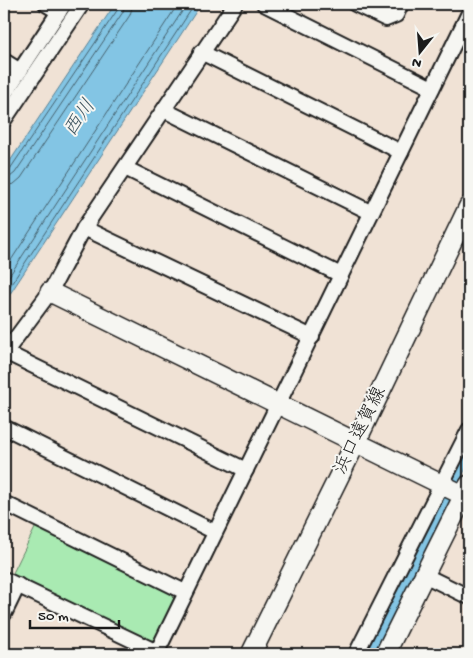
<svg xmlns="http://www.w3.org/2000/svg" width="473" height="658" font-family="'Gochi Hand','Klee One',sans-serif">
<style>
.green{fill:#a9eab2;stroke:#628367}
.water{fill:#83c5e4;stroke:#5a8194}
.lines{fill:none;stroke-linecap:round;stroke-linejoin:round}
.shore{stroke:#45606c;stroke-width:1}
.street-casing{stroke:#1c1c1c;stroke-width:18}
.secondary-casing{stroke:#1c1c1c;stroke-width:22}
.street{stroke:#f6f6f2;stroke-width:14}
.secondary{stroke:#f6f6f2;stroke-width:19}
.labels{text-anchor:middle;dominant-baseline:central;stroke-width:4;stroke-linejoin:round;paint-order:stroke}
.street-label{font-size:19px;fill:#1c1c1c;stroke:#f6f6f2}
.water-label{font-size:20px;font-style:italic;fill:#405762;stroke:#f6f6f2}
</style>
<rect width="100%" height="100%" fill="#f0e2d5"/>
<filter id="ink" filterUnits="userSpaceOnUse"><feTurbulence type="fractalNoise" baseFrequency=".02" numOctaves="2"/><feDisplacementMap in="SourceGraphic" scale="10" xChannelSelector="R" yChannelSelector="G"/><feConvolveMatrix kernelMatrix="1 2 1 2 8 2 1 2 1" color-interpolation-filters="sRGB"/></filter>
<g filter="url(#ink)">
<polygon class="green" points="37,524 171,591 174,599 155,639 145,642 11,577"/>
<g class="water">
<polygon points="115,4 201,4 4,303 4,170"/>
<polygon points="469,439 469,462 375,654 364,654"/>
</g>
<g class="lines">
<g class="shore">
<polyline points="4,172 10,169 118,9 119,4"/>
<polyline points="4,178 10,177 15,173 123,12 125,4"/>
<polyline points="4,186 14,184 21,178 130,15 133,4"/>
<polyline points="4,271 178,4"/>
<polyline points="4,284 187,4"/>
<polyline points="4,295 195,4"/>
</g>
<defs>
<g id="street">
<polyline points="46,4 59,12"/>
<polyline points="264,4 432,88"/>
<polyline points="355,4 386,19 396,15 401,4"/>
<polyline points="201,52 401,152"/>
<polyline points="4,61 20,71"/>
<polyline points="4,95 64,4"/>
<polyline points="164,110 370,212"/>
<polyline points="4,120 82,4"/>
<polyline points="125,168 341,275"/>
<polyline points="84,228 312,337"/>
<polyline points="5,352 246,470"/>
<polyline points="4,354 50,292 84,228 235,4"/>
<polyline points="4,427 215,532"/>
<polyline points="4,503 185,592"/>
<polyline points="424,575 469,597"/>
<polyline points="4,579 157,652"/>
<polyline points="4,614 18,585"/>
<polyline points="156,654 469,13"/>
<polyline points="356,654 469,430"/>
</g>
<g id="secondary">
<polyline points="50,292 469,498"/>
<polyline points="251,654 356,442 469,206"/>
<polyline points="385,654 469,485"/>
</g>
</defs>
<use href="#street" class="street-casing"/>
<use href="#secondary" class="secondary-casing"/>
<use href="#street" class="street"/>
<use href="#secondary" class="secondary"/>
</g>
</g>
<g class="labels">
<g class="street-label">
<text transform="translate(361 431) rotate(-64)">浜口遠賀線</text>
</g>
<g class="water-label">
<text transform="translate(81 119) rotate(-56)">西川</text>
</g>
</g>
<rect width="473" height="658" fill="none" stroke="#f6f6f2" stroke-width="20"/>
<rect x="10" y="10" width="453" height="638" fill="none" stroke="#1c1c1c" stroke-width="2" filter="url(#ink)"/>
<g transform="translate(420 52) rotate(197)" stroke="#f6f6f2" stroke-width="4" paint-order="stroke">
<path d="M0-4L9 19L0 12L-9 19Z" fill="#1c1c1c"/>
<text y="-8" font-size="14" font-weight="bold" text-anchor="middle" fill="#1c1c1c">N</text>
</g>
<path d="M30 620v8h89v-8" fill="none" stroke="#1c1c1c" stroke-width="2.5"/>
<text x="38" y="620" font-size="15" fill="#1c1c1c" stroke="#f6f6f2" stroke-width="4" paint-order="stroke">50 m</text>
</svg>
